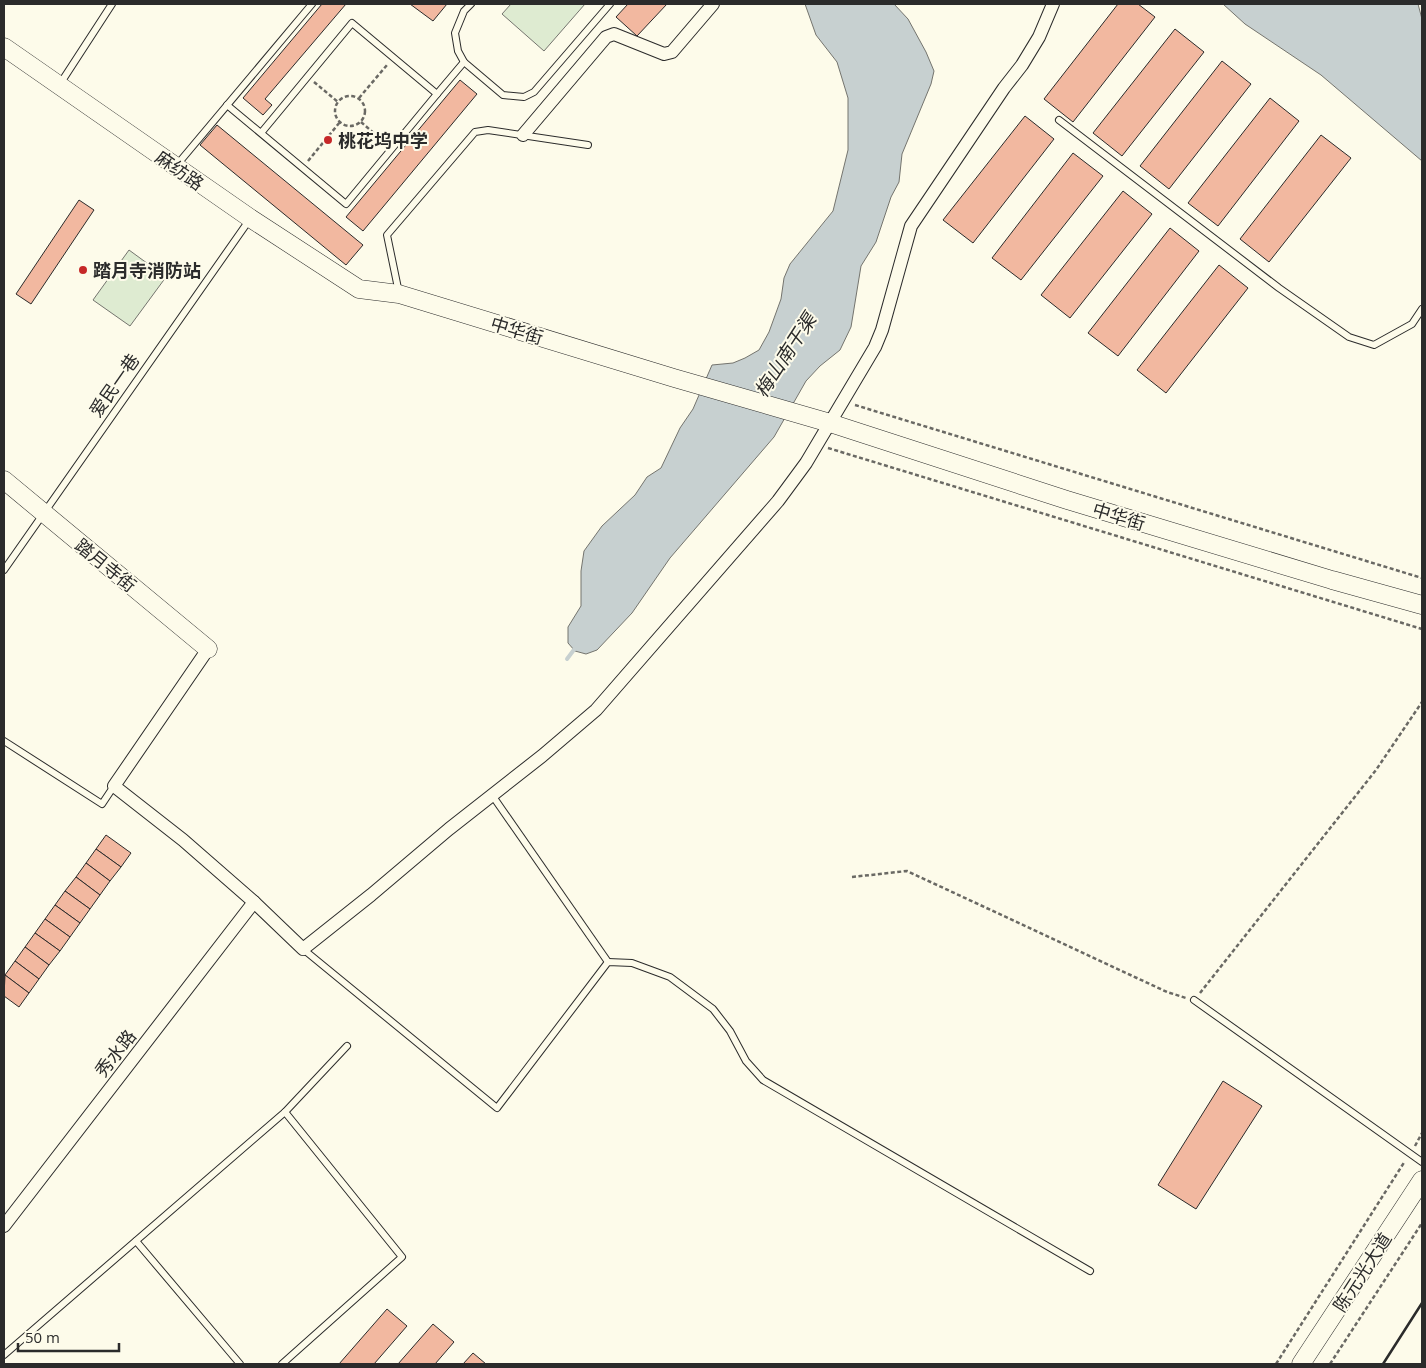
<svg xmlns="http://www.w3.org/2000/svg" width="1426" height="1368" font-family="'Open Sans','Noto Sans SC',sans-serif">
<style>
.green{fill:#deebd1;stroke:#74746e}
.water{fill:#c7d0d0;stroke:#74746e}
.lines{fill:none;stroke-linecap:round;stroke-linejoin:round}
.stream{stroke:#c7d0d0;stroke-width:4}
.building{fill:#f2b8a0;stroke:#2b2b2b}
.lane-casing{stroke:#2b2b2b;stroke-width:8}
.street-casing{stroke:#2b2b2b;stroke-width:14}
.secondary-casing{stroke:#2b2b2b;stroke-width:19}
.path{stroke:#6a6964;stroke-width:2.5;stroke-dasharray:4 2.5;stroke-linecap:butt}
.lane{stroke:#fdfbea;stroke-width:6}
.street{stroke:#fdfbea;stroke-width:12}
.secondary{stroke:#fdfbea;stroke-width:18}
.wall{stroke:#2b2b2b;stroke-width:2.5}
.poi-dot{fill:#c62828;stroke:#fdfbea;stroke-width:2}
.labels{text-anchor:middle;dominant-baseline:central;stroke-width:4;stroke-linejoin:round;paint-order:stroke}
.poi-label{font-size:18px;font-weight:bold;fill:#2b2b2b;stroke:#fdfbea;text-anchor:start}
.street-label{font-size:18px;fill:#2b2b2b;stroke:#fdfbea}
.water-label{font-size:19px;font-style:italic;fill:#2b2b2b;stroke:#fdfbea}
</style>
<rect width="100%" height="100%" fill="#fdfbea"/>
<g class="green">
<polygon points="511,4 585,4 544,51 502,14"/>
<polygon points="129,250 166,277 130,326 93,300"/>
</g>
<g class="water">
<polygon points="805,4 894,4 908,19 926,52 934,71 931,84 902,154 899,182 891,197 876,242 861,266 851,327 840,350 820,366 806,381 774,437 670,558 632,613 597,650 586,654 575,651 568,643 568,627 581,606 581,571 584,551 602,526 635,495 647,477 661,468 680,428 693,409 712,365 733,363 745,358 759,350 769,332 781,299 784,278 790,264 833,211 848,150 848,98 837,62 816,35"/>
<polygon points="1223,4 1418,4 1422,19 1422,161 1321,75 1245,24"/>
</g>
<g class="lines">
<polyline class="stream" points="567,659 576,647"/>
</g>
<g class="building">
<polygon points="322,4 346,4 265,99 272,105 263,115 243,98"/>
<polygon points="410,4 447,4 433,21"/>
<polygon points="628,4 667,4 637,36 616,17"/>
<polygon points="1118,4 1138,4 1155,17 1073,122 1044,99"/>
<polygon points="1175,29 1204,52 1122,156 1093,133"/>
<polygon points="1222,61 1251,84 1169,189 1140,166"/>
<polygon points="460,80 477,94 363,231 346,217"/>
<polygon points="1270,98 1299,121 1218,226 1188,203"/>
<polygon points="1025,116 1054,139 973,243 943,220"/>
<polygon points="217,125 363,245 346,265 200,145"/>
<polygon points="1321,135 1351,158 1269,262 1240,239"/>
<polygon points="1073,153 1103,176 1021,280 992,258"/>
<polygon points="1123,191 1152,214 1070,318 1041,295"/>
<polygon points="79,200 94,210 31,304 16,294"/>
<polygon points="1170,228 1199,251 1118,356 1088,333"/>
<polygon points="1219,265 1248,288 1166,393 1137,370"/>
<polygon points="106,835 131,853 121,867 96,849"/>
<polygon points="96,849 121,867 110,881 86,863"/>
<polygon points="86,863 110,881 100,895 76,877"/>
<polygon points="76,877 100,895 90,909 65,891"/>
<polygon points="65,891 90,909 80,923 55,905"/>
<polygon points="55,905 80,923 70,937 45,919"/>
<polygon points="45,919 70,937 60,951 35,933"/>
<polygon points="35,933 60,951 49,965 25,947"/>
<polygon points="25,947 49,965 39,979 15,961"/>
<polygon points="15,961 39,979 29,993 5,975"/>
<polygon points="5,975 29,993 19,1007 4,996"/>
<polygon points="1223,1081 1262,1106 1196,1209 1158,1185"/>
<polygon points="387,1309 407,1326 374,1364 339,1364"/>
<polygon points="433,1324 454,1342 435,1364 398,1364"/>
<polygon points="473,1353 486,1364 463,1364"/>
</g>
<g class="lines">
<defs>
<g id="lane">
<polyline points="471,4 464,11 455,33 458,51 464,62 503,95 524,97 534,92 610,4"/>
<polyline points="60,84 112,4"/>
<polyline points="437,94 464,62"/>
<polyline points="227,105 346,204 437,94 352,23 261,133"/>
<polyline points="1059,120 1279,288 1349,337 1374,345 1412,324 1422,309"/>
<polyline points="176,166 312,4"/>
<polyline points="399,293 387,235 475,132 488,130 588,145"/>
<polyline points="4,570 250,219"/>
<polyline points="4,741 102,804 114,786"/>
<polyline points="492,795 608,962"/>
<polyline points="303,949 497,1108 608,962 632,963 670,977 713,1009 730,1031 746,1061 763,1080 1090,1271"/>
<polyline points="1194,1000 1422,1162"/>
<polyline points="136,1241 240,1364"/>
<polyline points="4,1355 285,1112 347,1046"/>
<polyline points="282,1364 402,1257 285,1112"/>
</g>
<g id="street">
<polyline points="523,135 606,37 614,34 664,54 672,52 713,4"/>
<polyline points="208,649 114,786 183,840 254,902 303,949 371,895 449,829 542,756 596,710 778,501 806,463 875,347 882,330 911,226 1004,88 1022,65 1039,37 1053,4"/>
<polyline points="4,1226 254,902"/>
</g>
<g id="secondary">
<polyline points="4,47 250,218 359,289 399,294 674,378 830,423 1067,500 1332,580 1422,605"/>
<polyline points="4,480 208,649"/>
<polyline points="1301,1364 1422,1180"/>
</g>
</defs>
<use href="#lane" class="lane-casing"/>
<use href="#street" class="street-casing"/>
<use href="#secondary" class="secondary-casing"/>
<g class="path">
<polyline points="314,82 338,102"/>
<circle cx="350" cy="111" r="15"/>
<polyline points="359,98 387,65"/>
<polyline points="361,122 384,142"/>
<polyline points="308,161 340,122"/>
<polyline points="855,405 1422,578"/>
<polyline points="828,448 1422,629"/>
<polyline points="852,877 907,871 1167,992 1186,998"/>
<polyline points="1200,993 1376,770 1422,702"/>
<polyline points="1415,1146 1422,1133"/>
<polyline points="1276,1364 1405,1161"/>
<polyline points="1330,1364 1422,1223"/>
</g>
<use href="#lane" class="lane"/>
<use href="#street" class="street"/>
<use href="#secondary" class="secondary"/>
<polyline class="wall" points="1383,1364 1422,1303"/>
</g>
<g class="poi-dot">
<circle cx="328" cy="140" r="5"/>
<circle cx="83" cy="270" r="5"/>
</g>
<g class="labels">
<g class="poi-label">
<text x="338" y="140">桃花坞中学</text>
<text x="93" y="270">踏月寺消防站</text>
</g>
<g class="street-label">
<text transform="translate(180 170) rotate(35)">麻纺路</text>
<text transform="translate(517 330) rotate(17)">中华街</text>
<text transform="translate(114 385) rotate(-55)">爱民一巷</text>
<text transform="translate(1119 516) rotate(17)">中华街</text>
<text transform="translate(106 565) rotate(39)">踏月寺街</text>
<text transform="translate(115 1053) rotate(-52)">秀水路</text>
<text transform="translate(1362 1272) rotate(-57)">陈元光大道</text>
</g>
<g class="water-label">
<text transform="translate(785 355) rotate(-57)">梅山南干渠</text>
</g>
</g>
<rect width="1426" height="1368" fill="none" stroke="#2b2b2b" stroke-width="10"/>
<path d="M18 1343v8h101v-8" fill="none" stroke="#2b2b2b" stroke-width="2.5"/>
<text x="25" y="1343" font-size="15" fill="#2b2b2b" stroke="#fdfbea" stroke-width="4" paint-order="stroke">50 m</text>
</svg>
